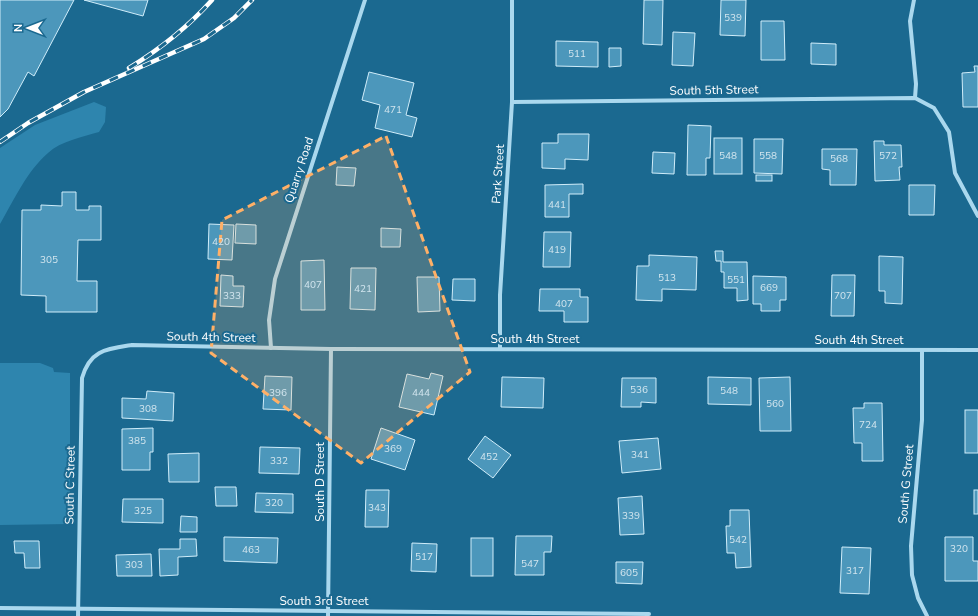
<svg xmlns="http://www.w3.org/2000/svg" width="978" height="616" font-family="'Nunito Sans',sans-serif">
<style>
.green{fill:#2e85ae}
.building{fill:#4c97bb;stroke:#d0edfa}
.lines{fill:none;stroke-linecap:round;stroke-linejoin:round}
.street{stroke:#aad8ee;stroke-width:4}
.rail-casing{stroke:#fff;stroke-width:4.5}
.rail{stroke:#1b6990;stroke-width:3;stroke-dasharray:9;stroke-linecap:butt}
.marked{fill:#ffb067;fill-opacity:0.2;stroke:#ffb067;stroke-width:3;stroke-dasharray:8 5;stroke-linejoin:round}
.labels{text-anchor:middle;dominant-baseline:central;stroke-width:4;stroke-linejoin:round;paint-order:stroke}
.number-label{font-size:10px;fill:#d2e5ee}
.street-label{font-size:12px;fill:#fff;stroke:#1b6990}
</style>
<rect width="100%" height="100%" fill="#1b6990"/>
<g class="green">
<path d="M94,102l12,5 -1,15 -6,10c-17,5 -38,9 -51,21 -21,18 -34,47 -48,71v-76l35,-23z"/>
<polygon points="0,363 40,363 53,368 54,372 70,373 70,524 0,525"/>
</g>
<g class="building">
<polygon points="0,0 74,0 34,76 28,72 8,109 0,117"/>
<polygon points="84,0 148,0 143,16"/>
<polygon points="644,0 663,0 662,45 643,44"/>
<polygon points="721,0 746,0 745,36 720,35"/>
<polygon points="761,21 784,21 785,60 761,60"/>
<polygon points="673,32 695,33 693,66 672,65"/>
<polygon points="556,41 598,42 598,67 556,66"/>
<polygon points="811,43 836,44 836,65 811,64"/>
<polygon points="609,48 621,48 621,66 609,67"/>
<polygon points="974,66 978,66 978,107 963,107 962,73 975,72"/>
<polygon points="369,72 414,83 406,115 417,118 412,137 375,128 380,105 362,100"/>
<polygon points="688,125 711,126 710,158 706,158 706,175 687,175"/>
<polygon points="558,134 589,134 588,160 565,159 565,169 542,168 542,143 558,143"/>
<rect x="714" y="138" width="28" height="36"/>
<polygon points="754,139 783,139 782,174 754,173"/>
<polygon points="874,141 884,141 884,145 901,145 902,167 899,167 900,180 875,181"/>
<polygon points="822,149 857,149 856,185 830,185 830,170 822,169"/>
<polygon points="653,152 675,153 674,174 652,173"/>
<polygon points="337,167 356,168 354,186 336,185"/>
<rect x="756" y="175" width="16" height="6"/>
<polygon points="583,184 583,194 569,194 569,217 545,217 545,185"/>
<polygon points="909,185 935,185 934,215 909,215"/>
<polygon points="62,192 76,192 76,210 89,210 89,206 101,206 101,240 78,240 77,281 97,281 97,312 46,312 46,296 21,295 22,210 41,210 41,205 62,206"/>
<polygon points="209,224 234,225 232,260 208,259"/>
<polygon points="236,224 256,225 256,244 235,243"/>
<polygon points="381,228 401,229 400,247 381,247"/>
<polygon points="544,232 571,232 570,267 543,267"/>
<polygon points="715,251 723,251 723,262 747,262 748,300 737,301 737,288 724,288 724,272 721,272 721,261 716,261"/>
<polygon points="649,255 697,257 696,290 662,289 662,301 636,300 637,266 649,266"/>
<polygon points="879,256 903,257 902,304 885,303 885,291 879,291"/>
<polygon points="324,260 325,310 301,310 301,261"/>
<polygon points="351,268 376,268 375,310 350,309"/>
<polygon points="221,275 233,276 233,286 244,286 243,307 220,306"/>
<polygon points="832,275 855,275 854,316 831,316"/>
<polygon points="753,276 786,277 786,300 780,300 780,311 761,311 761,304 753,304"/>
<polygon points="417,277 439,277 440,311 418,312"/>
<polygon points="453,279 475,279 475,301 452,300"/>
<polygon points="540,289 580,289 580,297 588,297 588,322 564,322 564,311 539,311"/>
<polygon points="431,373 443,376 434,415 399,407 407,374 429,379"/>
<polygon points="265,376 292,377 291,410 263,409"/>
<polygon points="502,377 544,378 543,408 501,407"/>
<polygon points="708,377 751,378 751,405 708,404"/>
<polygon points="790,377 791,431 760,431 759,378"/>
<polygon points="622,378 656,378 656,403 641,402 641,407 621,407"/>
<polygon points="147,391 174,393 173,421 122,418 122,398 146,399"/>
<polygon points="864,403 882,403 883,461 862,461 862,443 854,443 853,408 864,408"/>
<rect x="965" y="410" width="13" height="43"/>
<polygon points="153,428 153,452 150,452 150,470 122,470 122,429"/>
<polygon points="381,428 415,440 405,470 371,459"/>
<polygon points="485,436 511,455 493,478 468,459"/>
<polygon points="658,438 661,469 622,473 619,441"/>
<polygon points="260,447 300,448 299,474 259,473"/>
<polygon points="199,453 199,482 169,482 168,454"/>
<polygon points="215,487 236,487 237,506 216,506"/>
<polygon points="366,490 389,490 388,527 365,527"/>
<rect x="974" y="490" width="4" height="24"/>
<polygon points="256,493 293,494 293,513 255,512"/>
<polygon points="642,496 644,534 620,535 618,498"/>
<polygon points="123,499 163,499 163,523 122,522"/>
<polygon points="730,510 749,510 751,567 736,568 735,553 727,553 726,526 730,526"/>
<polygon points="181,516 197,517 197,532 180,532"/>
<polygon points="516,536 552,536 551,552 544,552 544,575 515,575"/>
<polygon points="224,537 278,538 277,563 224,561"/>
<polygon points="945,537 973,537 973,561 978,561 978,581 945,581"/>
<rect x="471" y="538" width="22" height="38"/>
<polygon points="180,539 196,539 197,556 178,557 178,575 160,576 159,549 180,549"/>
<polygon points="14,541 39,541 40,568 25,568 24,553 15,553"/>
<polygon points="412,543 437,544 436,572 411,571"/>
<polygon points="842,547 871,548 869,594 840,593"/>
<polygon points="151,554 152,576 117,576 116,555"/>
<polygon points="616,562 643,562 642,584 616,583"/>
</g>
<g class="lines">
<g class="street">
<polyline points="914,0 910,21 916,84 915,98"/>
<polyline points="512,102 915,98 934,108 949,132 955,173 978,216"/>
<polyline points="271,348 269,320 275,279 365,0"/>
<polyline points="500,349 500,295 512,102 512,0"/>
<polyline points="922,350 922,420 911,546 912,575 918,598 927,616"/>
<polyline points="0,608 649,614"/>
<path d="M78,616l4,-238c8,-28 24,-29 50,-33l199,4 647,1"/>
<polyline points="328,616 331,349"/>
</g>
<defs>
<g id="rail">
<path d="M129,68c31,-19 59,-41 83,-68"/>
<polyline points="0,142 28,123 84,92 204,39 234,18 252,0"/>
</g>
</defs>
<use href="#rail" class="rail-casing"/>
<use href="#rail" class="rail"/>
</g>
<path class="marked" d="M386,136l84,236 -109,91 -150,-110 11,-133z"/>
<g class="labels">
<g class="number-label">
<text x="733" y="18">539</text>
<text x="577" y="54">511</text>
<text x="393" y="110">471</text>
<text x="728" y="156">548</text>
<text x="768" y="156">558</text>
<text x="888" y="156">572</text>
<text x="839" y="159">568</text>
<text x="557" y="205">441</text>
<text x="221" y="242">420</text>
<text x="557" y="250">419</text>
<text x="49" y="260">305</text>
<text x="667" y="278">513</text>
<text x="736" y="280">551</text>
<text x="313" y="285">407</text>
<text x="769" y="288">669</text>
<text x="363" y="289">421</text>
<text x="232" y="296">333</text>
<text x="843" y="296">707</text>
<text x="564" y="304">407</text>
<text x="639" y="390">536</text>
<text x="729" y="391">548</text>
<text x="278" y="393">396</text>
<text x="421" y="393">444</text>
<text x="775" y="404">560</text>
<text x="148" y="409">308</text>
<text x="868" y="425">724</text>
<text x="137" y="441">385</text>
<text x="393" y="449">369</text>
<text x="640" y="455">341</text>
<text x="489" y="457">452</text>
<text x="279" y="461">332</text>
<text x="274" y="503">320</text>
<text x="377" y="508">343</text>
<text x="143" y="511">325</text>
<text x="631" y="516">339</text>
<text x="738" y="540">542</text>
<text x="959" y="549">320</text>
<text x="251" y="550">463</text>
<text x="424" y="557">517</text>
<text x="530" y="564">547</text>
<text x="134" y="565">303</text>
<text x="855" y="571">317</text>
<text x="629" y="573">605</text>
</g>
<g class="street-label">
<text transform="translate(714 90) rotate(-1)">South 5th Street</text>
<text transform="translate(299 170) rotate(-72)">Quarry Road</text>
<text transform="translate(498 174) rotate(-86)">Park Street</text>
<text transform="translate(211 337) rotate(1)">South 4th Street</text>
<text x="535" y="339">South 4th Street</text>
<text x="859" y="340">South 4th Street</text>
<text transform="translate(320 482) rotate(-90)">South D Street</text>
<text transform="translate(906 484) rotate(-85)">South G Street</text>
<text transform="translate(70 485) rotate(-89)">South C Street</text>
<text x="324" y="601">South 3rd Street</text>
</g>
</g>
<g transform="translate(28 28) rotate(270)" stroke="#1b6990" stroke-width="3" paint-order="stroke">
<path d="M0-3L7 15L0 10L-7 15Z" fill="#ffffff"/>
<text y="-6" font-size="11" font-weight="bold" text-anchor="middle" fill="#ffffff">N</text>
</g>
</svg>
